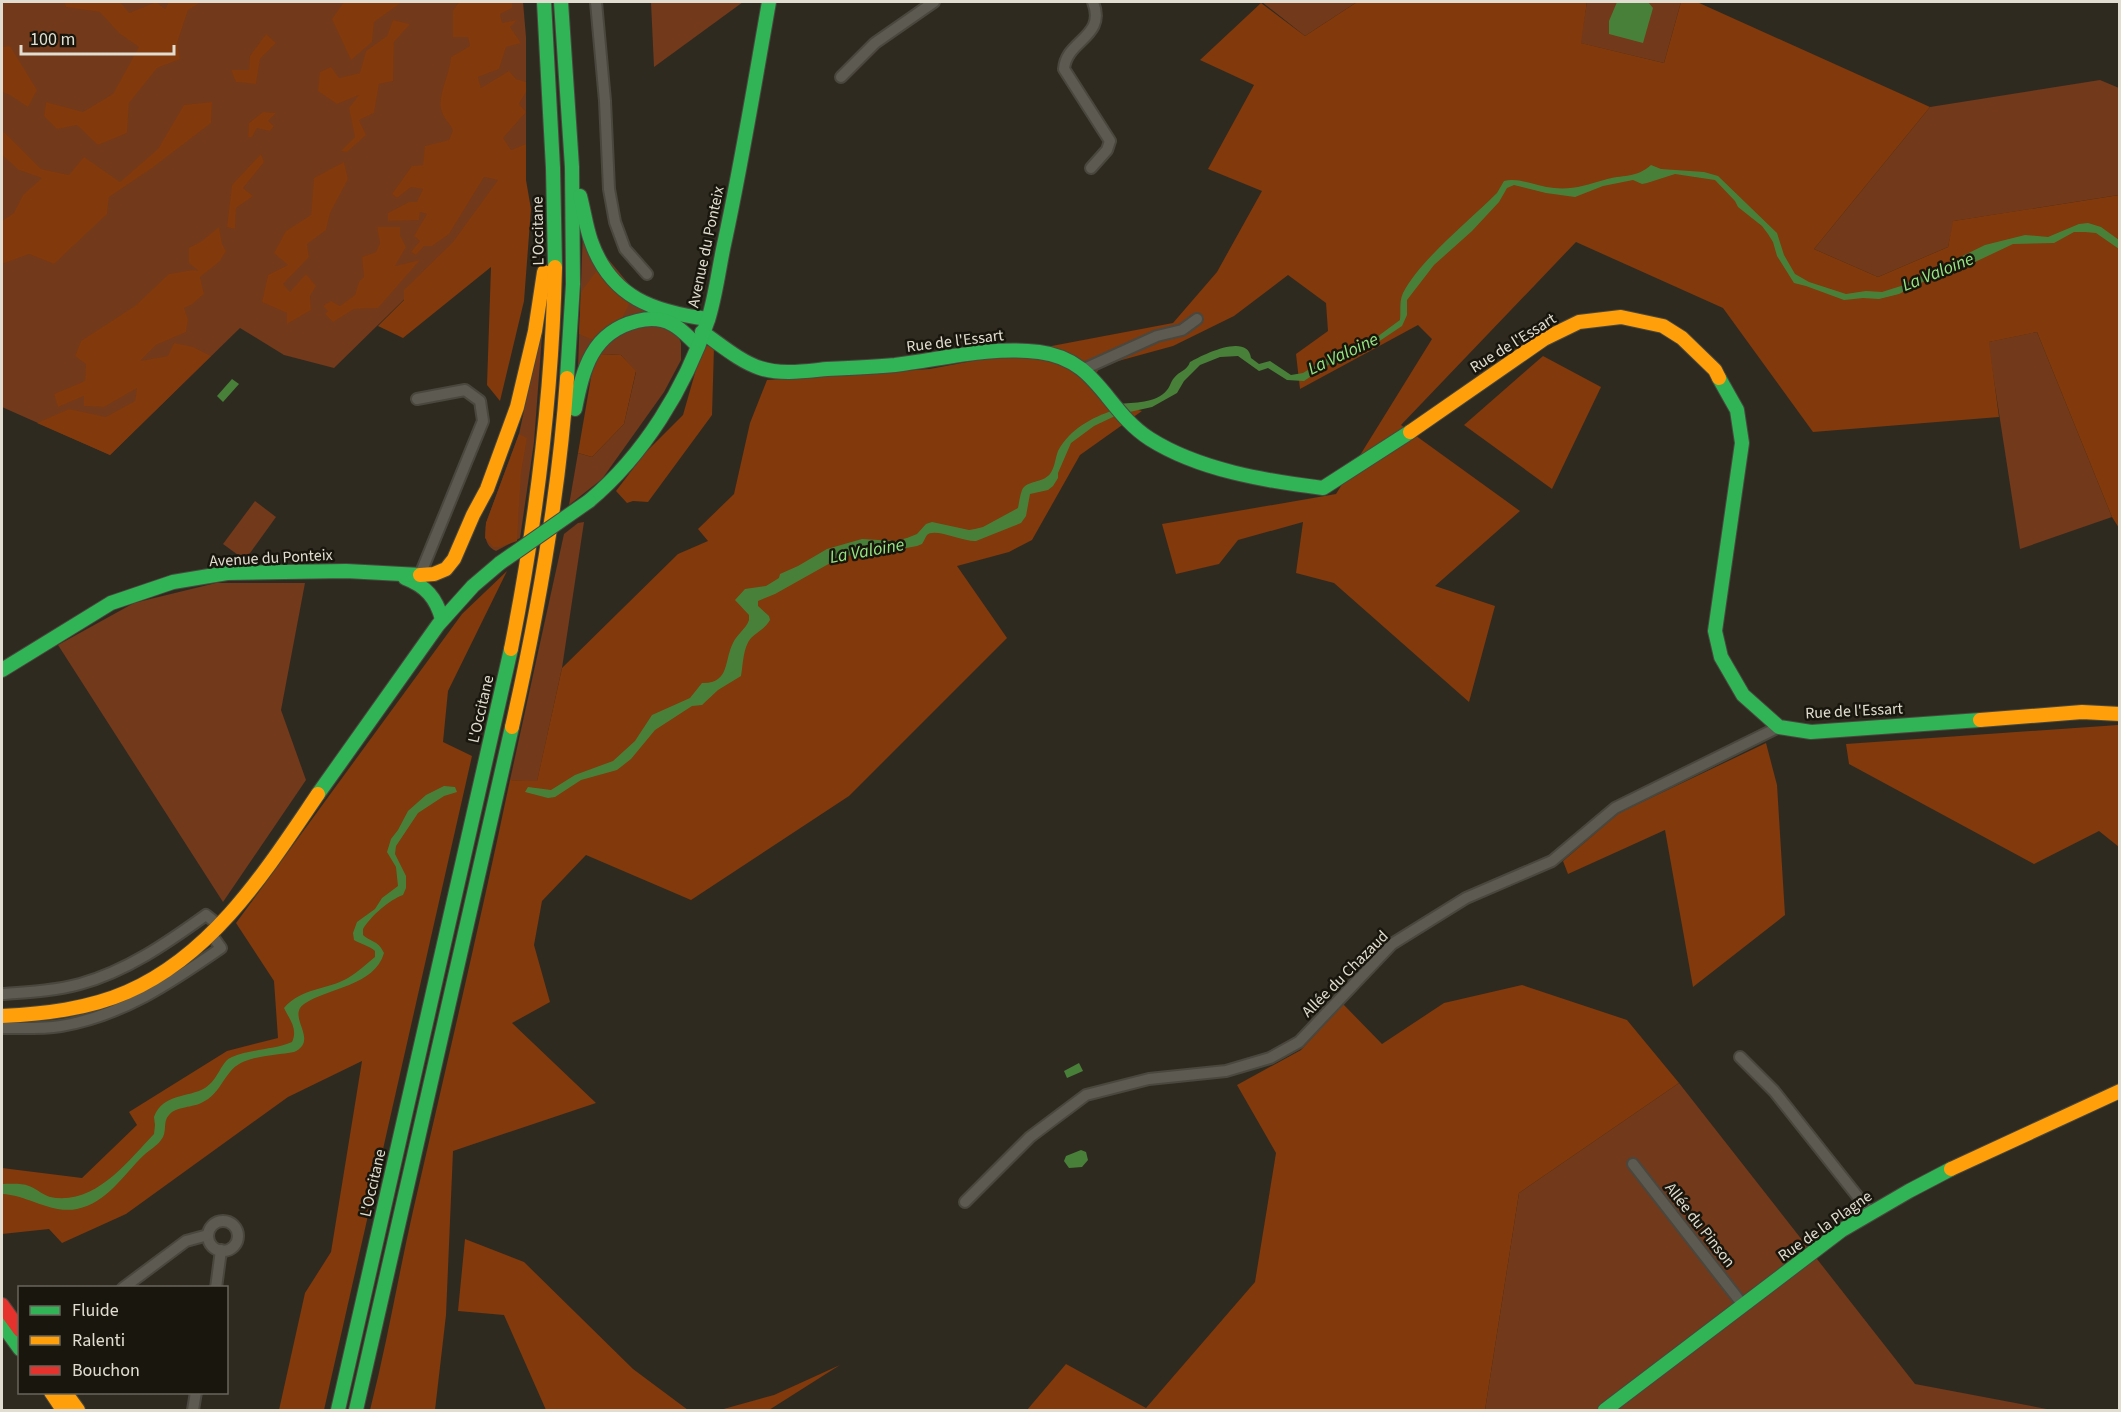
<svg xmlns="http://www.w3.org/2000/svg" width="2121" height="1412" font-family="'Source Sans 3',sans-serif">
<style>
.green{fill:#72391b}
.forest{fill:#82390b}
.water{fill:#498039}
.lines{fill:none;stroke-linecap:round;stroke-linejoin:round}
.street-casing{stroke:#4a473e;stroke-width:14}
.fast-casing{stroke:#4a473e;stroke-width:16}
.slow-casing{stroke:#4a473e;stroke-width:16}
.jam-casing{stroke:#4a473e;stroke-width:16}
.street{stroke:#5d5a52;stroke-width:10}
.fast{stroke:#30b455;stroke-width:14}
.slow{stroke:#ff9f0a;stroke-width:14}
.jam{stroke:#e5322d;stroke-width:14}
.fast-bridge-casing{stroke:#4a473e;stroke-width:16;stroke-linecap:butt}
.fast-bridge{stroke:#30b455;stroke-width:14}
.labels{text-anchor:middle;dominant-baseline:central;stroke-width:5;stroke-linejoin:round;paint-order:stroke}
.street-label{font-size:16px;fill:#e1ddd1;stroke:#19160e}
.water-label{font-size:18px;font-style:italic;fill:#95e680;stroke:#19160e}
</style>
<rect width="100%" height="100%" fill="#2e2a20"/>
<g class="green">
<polygon points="2,2 523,2 526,37 526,180 334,368 284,355 240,328 110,455 2,407"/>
<polygon points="651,2 743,2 654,67"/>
<polygon points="1262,2 1357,2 1305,36"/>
<polygon points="1587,2 1681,2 1664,63 1580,43"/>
<polygon points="2100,80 2119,88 2119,195 1954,221 1948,247 1878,277 1814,249 1930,107"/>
<polygon points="583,229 653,313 623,317 578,369"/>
<path d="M543,322l-9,120 -14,96 -24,13c-12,-6 -11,-15 -10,-28l33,-89z"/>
<polygon points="647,323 676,330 681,343 681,360 664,392 602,479 569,505 578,453 592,457 624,424 636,372 621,355 600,354 612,335"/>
<polygon points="2037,332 2112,517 2020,549 1988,342"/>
<polygon points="255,501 276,517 245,560 223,544"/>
<polygon points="584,522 562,668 537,782 510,780 564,534 578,523"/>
<polygon points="216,583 305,583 281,710 306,780 223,902 58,645 134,603"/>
<polygon points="1679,1083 1915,1384 2052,1410 1485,1410 1519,1193"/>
</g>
<g class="forest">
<polygon points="64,2 120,2 129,13 156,2 165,9 169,2 201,2 188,10 177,43 180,59 157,68 129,103 127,133 98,145 77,125 57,129 44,116 46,102 83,112 113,94 139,47 119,33 100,12 66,7"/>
<polygon points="344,2 402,2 374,22 372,42 351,60 332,19"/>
<path d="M459,2h53v6l-12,6 2,9 15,-3 -7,7 11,16 -15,4 -7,22 -21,8 3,11 28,-17 7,8 10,3v10l-7,12 7,8 -23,26 8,12 15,-6v36l5,29 -7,92 -24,100 -13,-16 4,-118 -88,71 -25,-12 26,-26v-10l49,-48 45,-62 -14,-3 -35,57 -17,12h-8l-8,9 -5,-3 9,-11 -6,-5 13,-22 -7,-2 -1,8 -31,1v-8l21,-11h8l6,-13 -12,-2 -14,11 -5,-4 20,-28 11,-1 2,-19 24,-6 4,-10c-3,-6 -11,-14 -12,-21 -3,-16 9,-35 10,-52l19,-11 -2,-9h-15v-27z"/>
<path d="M1357,2h230l-6,41 83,20 17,-61h16l233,105 -116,142 64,28 70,-30 5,-26 166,-26v333l-7,-11 -75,-185 -48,10 10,75 -186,15 -90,-124 -147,-66 -175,183 119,86 -85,75 60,20 -26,96 -135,-119 -38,-10 7,-51 -65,18 -19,24 -43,10 -14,-50 174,-30 96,-155 -14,-14 -118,64 -4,-35 32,-23 -2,-28 -38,-28 -54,41 -61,30 -73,20 -9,19 13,16 38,10 -62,44 -48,85 -23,12 -52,14 50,72 -158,158 -158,104 -105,-45 -44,46 -8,44 16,57 -38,21 84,80 -143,48 -7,164 -11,95h-65c17,-66 28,-133 43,-199 33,-144 67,-287 97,-431l27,1 25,-113 116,-114 30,-13 -10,-12 36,-35 16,-71 17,-43 163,-11 243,-46 44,-51 45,-81 -54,-22 46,-84 -54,-25 61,-57 44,33z"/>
<polygon points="393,20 410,24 394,42 393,81 379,84 374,113 359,120 366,135 347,152 341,151 355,137 349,108 359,95 337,104 318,91 320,72 331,67 339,78 360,73 366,51 387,36"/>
<polygon points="266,34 276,43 260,59 256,84 236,82 231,70 249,70 250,56"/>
<polygon points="10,46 37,90 28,107 10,95 2,92 2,47"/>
<polygon points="212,102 211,123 152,168 109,197 107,214 54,264 29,254 2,264 2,221 14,213 23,195 42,178 19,170 2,155 2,134 4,132 41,169 69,175 84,157 120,182 158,149 184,105"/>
<polygon points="263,112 276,113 268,121 274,126 270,131 257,128 252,137 248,137 249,123"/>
<polygon points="261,154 264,162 243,188 253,196 236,208 235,229 227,227 232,185"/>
<polygon points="344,162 348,179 330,213 326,230 307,244 309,257 283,284 290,292 306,274 316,286 310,296 311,310 287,324 287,313 262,302 268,275 288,265 274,253 286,231 311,215 314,178"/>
<polygon points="219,227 222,244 226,251 220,261 200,277 204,294 191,305 184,308 188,319 186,332 156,345 140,361 168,356 174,343 193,347 211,356 110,455 37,423 69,409 106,417 135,401 137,388 104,407 84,406 84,396 58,407 54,394 85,381 86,364 75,356 81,341 135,306 169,274 193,270 199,271 189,263 189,248 202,241"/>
<polygon points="377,227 400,227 400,235 406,247 395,266 420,260 378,308 354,309 333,322 325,314 328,311 323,306 331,301 340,306 355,295 359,282 364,277 362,257 376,252 380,243"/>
<polygon points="597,270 630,302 623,317 593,340 579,334 581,292"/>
<polygon points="703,345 714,347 712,415 648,502 633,501 627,503 616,491 645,453 683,415"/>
<polygon points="600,354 621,355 636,371 624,424 592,457 578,453 593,366"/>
<polygon points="1543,356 1601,387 1552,489 1464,425"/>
<polygon points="519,434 527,438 521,473 517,541 500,547 493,547 485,538 486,523"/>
<polygon points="507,571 448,691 443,742 472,756 324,1410 279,1410 305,1293 331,1252 362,1061 288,1097 126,1214 62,1243 49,1229 2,1234 2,1168 82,1178 137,1125 129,1112 227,1051 278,1038 274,981 236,923 462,614"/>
<polygon points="2118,725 2119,847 2099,831 2034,864 1849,764 1846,744"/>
<polygon points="1766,743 1777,785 1785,915 1693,987 1665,830 1568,874 1563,861 1619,813"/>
<polygon points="1522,985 1627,1020 1679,1083 1519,1193 1485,1410 1027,1410 1066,1364 1146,1408 1255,1282 1276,1153 1237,1085 1301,1050 1343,1004 1382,1044 1444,1003"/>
<polygon points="465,1239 524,1262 633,1369 688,1410 546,1410 504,1315 458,1311"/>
<polygon points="840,1365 769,1410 720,1410 774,1395"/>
</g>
<g class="water">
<polygon points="1617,2 1648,2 1653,8 1643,43 1609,34 1609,21"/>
<path d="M1651,165l10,4 43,3 14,4 59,57 7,22 11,19 14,8 37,12 20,-3 16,1 19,-6 84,-41 40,-10 23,2 31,-13 9,-1 13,4 18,13v9l-23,-16 -11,-1h-11l-20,11 -41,1 -38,18 -28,8 -48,24 -20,5 -16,-1 -19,2 -38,-14 -12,-3 -17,-27 -4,-14 -5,-8 -6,-8 -24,-19 -3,-6 -20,-21 -40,-6 -28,9 -5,1 -9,-4 -30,6 -28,11 -29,-4 -32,-8 -7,3 -8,14 -27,29 -38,34 -27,35v15l-5,11 -33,22 -43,18 -22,15 -17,-1 -19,-12 -9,3 -21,-15 -18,1 -20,8 -16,16 -7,12 -25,14 -27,6 -7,-9c16,-2 38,0 49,-14 3,-3 4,-9 7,-12 5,-7 13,-7 16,-16 12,-7 58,-30 61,-4l8,6 11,-3 21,14 12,-2 23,-14 40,-14 34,-25c1,-9 -1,-19 3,-27 16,-32 67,-73 94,-100l7,-12c16,-4 33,6 50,7 18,2 33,-3 50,-8 19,-6 31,-1 47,-15z"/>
<polygon points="232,379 239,384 223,402 217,396"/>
<path d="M1114,410l1,6 -21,10 -23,17 -13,30v5l-5,8 -5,4 -18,4 -4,22 -5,7 -45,18c-12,1 -42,-14 -49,-6 -2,3 -3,6 -5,9l-5,2 -16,3 -11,-1 -49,9 -66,37 -17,7v5l11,10 1,4c-5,9 -12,11 -19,18 -8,9 -8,27 -10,38l-23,14 -16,15 -10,1 -37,24 -24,29 -14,11 -36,10 -26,17 -7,1 -23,-6 3,-5 23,3 24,-15 38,-14 22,-20 17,-26 38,-17 12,-15c28,1 22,-23 31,-40 4,-9 13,-14 16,-23v-5l-14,-15 10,-11 21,-3 13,-8 1,-4 18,-8 29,-17 35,-10 33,2 12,-3 10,-4 9,-10 6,-2 37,8 6,-1 8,-2 35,-19c1,-5 2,-13 4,-18 5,-10 21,-7 28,-16 5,-7 5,-15 8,-23 12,-22 33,-33 56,-41z"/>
<path d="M444,786l11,1 2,5 -13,4 -26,17 -22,33 -1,8 11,22v12l-3,7c-14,5 -32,21 -40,34v6c9,8 15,5 21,18 -9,33 -57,35 -80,51 -18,13 16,36 -10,48 -20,4 -51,3 -64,20 -10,12 -13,23 -27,30 -10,6 -27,4 -34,13 -7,7 -1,17 -8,25 -4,6 -12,10 -17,15 -21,20 -37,48 -67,54 -27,5 -49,-14 -75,-15v-10c9,0 19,-1 27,2 8,3 14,9 21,11 45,9 77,-35 104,-63l1,-9 -1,-8c9,-24 34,-19 51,-29 14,-9 16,-27 27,-31 19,-8 41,-7 60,-15 6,-13 -2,-22 -8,-34 18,-21 44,-18 64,-30 10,-6 18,-14 27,-21v-6c-5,-5 -14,-7 -21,-11l-1,-7 4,-11 18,-13 7,-11 16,-12 -2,-19 -9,-15 4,-13 7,-9 10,-19 18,-16z"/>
<polygon points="1079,1063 1083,1071 1067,1078 1064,1071"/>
<polygon points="1081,1150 1086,1152 1088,1160 1082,1167 1069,1168 1064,1161 1066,1156"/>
</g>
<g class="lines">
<defs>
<g id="street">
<polyline points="596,2 605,101 609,189 615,222 625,249 647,274"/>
<polyline points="841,77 875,43 934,2"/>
<path d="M1091,168l16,-18 3,-9 -46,-72c2,-29 43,-32 29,-67"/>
<polyline points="1084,369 1157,336 1182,330 1197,319"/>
<polyline points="417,399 465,390 480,401 483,421 420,575"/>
<path d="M2,994c26,-2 52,-3 78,-10 47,-13 87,-41 126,-69l14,11"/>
<path d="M2,1028c19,0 40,1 59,-2 61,-10 111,-44 160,-78l-10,-14"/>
<polyline points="1740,1057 1774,1091 1870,1212"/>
<polyline points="1633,1164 1743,1305"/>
<polyline points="965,1202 1030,1137 1086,1095 1149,1079 1226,1071 1270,1058 1299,1042 1392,944 1466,898 1552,861 1615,808 1779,727"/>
<circle cx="223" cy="1236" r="15"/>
<polyline points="123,1288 186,1241 208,1235"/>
<polyline points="216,1288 221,1250"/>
<polyline points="193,1410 196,1392"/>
</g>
<g id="fast">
<polyline points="544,2 553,168 555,267"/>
<polyline points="561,2 572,167 573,284 567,378"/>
<path d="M580,196c4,15 6,31 11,45 20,57 63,71 117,78"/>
<path d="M702,332c18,12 37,29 58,36 21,7 46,3 67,1 23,-1 46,-2 68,-4 48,-6 96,-19 144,-13 59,7 66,58 111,87 49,31 116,42 173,49l87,-56"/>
<polyline points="1719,378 1737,410 1742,443 1715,631 1721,657 1743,695 1779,727 1811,732 1980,720"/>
<path d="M575,409c8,-40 17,-77 62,-88 12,-3 24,-3 35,3 10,5 17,14 25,21"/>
<path d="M589,501c55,-46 96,-113 119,-181 8,-25 11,-54 17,-80 17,-79 30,-159 44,-238"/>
<path d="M405,578c21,8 31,20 37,41"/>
<polyline points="2,670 111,603 173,582 227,573 346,571 420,575"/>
<polyline points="318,794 438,625 473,586 500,563"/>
<polyline points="2,1324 20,1349"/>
<polyline points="338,1410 511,649"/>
<polyline points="356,1410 512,727"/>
<polyline points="1605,1410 1842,1230 1909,1191 1951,1169"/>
</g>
<g id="slow">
<polyline points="1410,432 1544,339 1579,322 1621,317 1663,326 1682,338 1715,370 1719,378"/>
<polyline points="420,575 434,574 446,569 454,559 473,515 487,489 517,407 535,331 544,272"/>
<path d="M511,649c25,-126 41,-254 44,-382"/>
<polyline points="1980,720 2082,712 2120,714"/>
<path d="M512,727c26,-115 47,-231 55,-349"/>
<path d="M2,1016c42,-2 86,-7 125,-24 87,-38 140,-123 191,-198"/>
<polyline points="1951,1169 2120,1091"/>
<polyline points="51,1392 63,1410"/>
<polyline points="65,1392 78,1410"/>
</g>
<polyline id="jam" points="2,1305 20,1330"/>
</defs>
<use href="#street" class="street-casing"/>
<use href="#fast" class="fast-casing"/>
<use href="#slow" class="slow-casing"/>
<use href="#jam" class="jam-casing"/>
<use href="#street" class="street"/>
<use href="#fast" class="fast"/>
<use href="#slow" class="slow"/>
<use href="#jam" class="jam"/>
<defs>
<polyline id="fast-bridge" points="500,563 589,501"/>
</defs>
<use href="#fast-bridge" class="fast-bridge-casing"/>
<use href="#fast-bridge" class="fast-bridge"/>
</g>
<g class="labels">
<g class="street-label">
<text transform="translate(538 231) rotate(-91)">L'Occitane</text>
<text transform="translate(706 247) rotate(-78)">Avenue du Ponteix</text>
<text transform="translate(955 341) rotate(-7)">Rue de l'Essart</text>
<text transform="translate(1513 343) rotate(-32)">Rue de l'Essart</text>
<text transform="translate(271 558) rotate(-3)">Avenue du Ponteix</text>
<text transform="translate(481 709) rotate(-77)">L'Occitane</text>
<text transform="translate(1854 711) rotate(-3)">Rue de l'Essart</text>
<text transform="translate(1345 974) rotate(-45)">Allée du Chazaud</text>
<text transform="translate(373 1183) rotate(-77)">L'Occitane</text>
<text transform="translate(1700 1225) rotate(52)">Allée du Pinson</text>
<text transform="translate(1825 1226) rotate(-35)">Rue de la Plagne</text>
</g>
<g class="water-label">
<text transform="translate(1938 272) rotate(-22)">La Valoine</text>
<text transform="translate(1343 354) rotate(-25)">La Valoine</text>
<text transform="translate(867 551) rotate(-10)">La Valoine</text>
</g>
</g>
<rect width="2121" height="1412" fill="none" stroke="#e1ddd1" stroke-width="6"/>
<rect x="18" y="1286" width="210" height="108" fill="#19160e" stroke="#69665c" stroke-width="1.5"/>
<rect x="30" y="1306" width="30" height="9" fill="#30b455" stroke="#69665c" stroke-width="1.5"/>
<text x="72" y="1316" font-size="18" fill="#e1ddd1">Fluide</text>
<rect x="30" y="1336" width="30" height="9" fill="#ff9f0a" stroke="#69665c" stroke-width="1.5"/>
<text x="72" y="1346" font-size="18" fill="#e1ddd1">Ralenti</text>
<rect x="30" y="1366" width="30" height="9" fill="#e5322d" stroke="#69665c" stroke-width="1.5"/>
<text x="72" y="1376" font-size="18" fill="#e1ddd1">Bouchon</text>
<path d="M21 45v9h153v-9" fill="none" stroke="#e1ddd1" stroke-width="3"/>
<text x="30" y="45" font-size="18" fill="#e1ddd1" stroke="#19160e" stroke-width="4.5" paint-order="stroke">100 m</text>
</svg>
